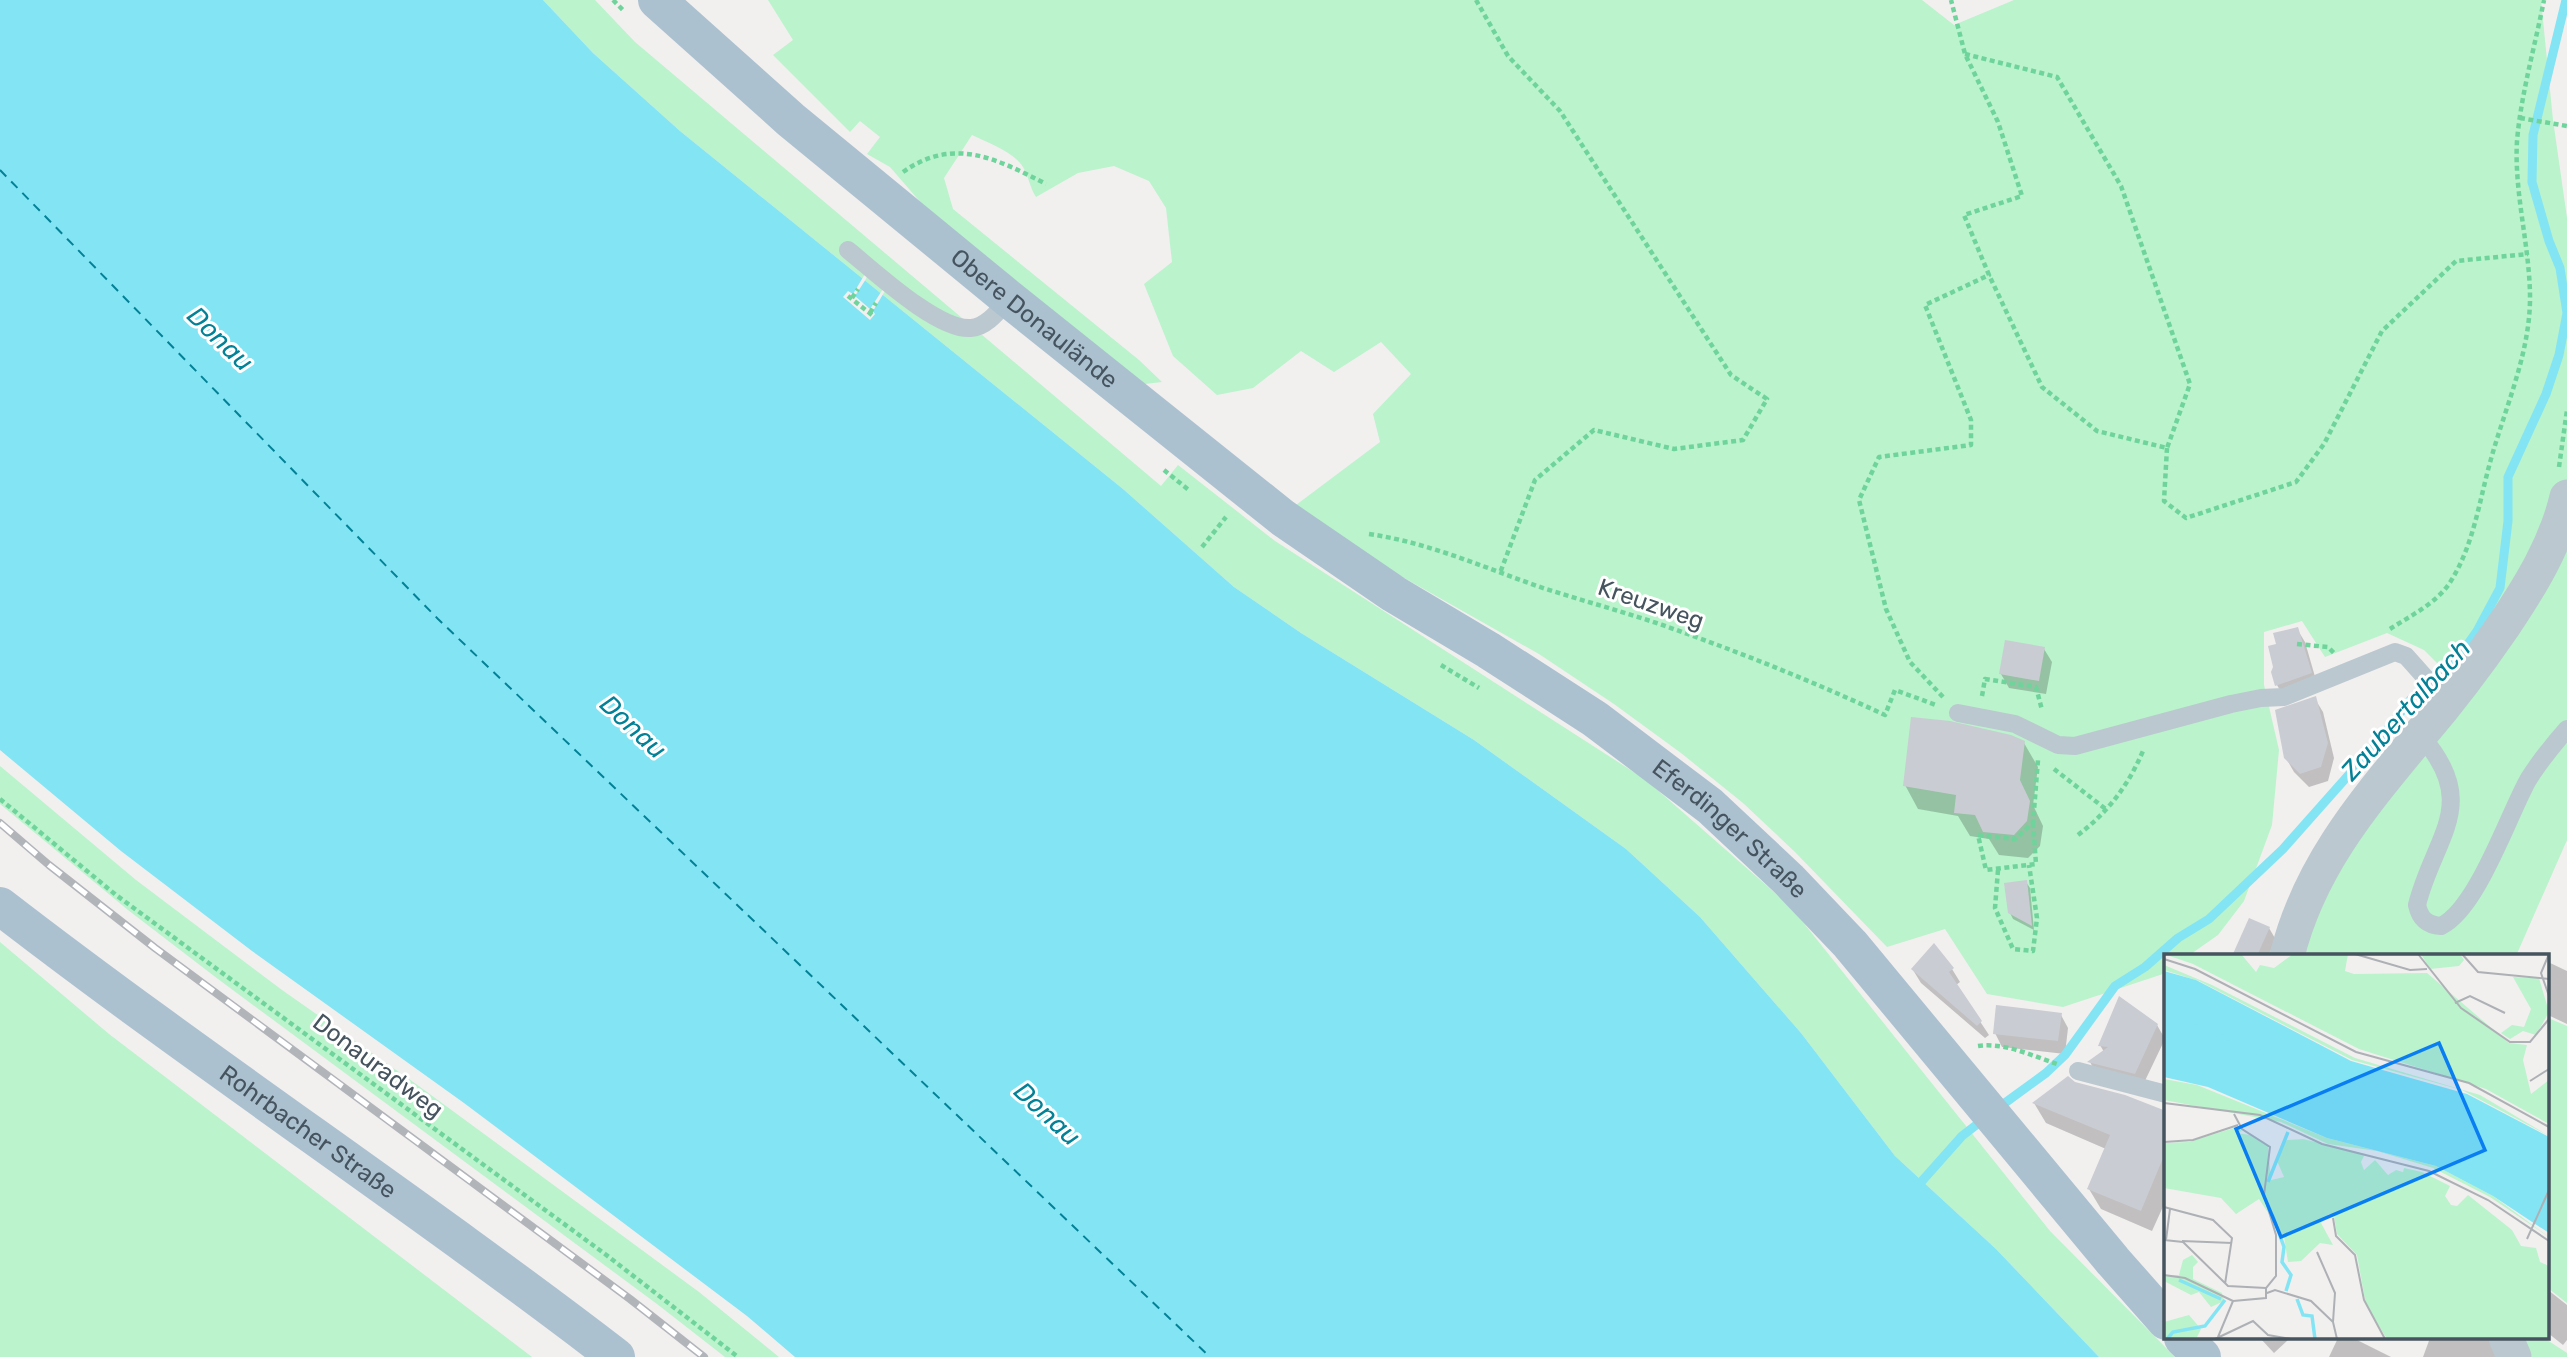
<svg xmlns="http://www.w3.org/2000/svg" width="2567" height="1357" font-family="Rubik,sans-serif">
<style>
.green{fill:#baf3cc}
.water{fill:#83e4f4}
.pier{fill:#f2efef}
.shadow{fill:#0003}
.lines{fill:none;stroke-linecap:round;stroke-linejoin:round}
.stream{stroke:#83e4f4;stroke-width:9}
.ferry{stroke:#038196;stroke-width:2;stroke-dasharray:9 7;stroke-linecap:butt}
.building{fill:#c9ccd2}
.path{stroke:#6fd49b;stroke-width:4.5;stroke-dasharray:5 3.5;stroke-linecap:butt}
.service{stroke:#bbc8cf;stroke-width:18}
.minor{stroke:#bbc8cf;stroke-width:35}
.primary{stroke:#acc1d0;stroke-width:38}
.rail-casing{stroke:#b1b5ba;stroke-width:8}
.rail{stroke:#fff;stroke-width:5;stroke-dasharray:16;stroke-linecap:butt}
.labels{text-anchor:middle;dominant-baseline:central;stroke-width:6;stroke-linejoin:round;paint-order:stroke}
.street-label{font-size:24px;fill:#45545e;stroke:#fff}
.water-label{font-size:26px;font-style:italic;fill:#038196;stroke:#fff}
.inset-river{fill:none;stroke:#83e4f4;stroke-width:3.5}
.inset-road{fill:none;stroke:#adb1b5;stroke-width:2}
.view{fill:#097ef2;fill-opacity:0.15;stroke:#097ef2;stroke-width:3.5}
.inset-edge{fill:none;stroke:#45545e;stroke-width:3.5}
</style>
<rect width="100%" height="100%" fill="#f2efef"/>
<g class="green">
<polygon points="543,0 595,0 635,42 1161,486 1178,465 1275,541 1646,780 1790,906 2050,1231 2175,1357 2099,1357 1996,1249 1895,1156 1801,1033 1700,917 1626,849 1474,740 1301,633 1234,587 1123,489 680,131 593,53"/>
<path d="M768,0h1154l32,25 60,-25h527l12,120 14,98v622l-51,116h-214l21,-61 128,-218 -27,-27 -37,-17 -62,24 -23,-36 -38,11v53l15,65 -7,75 -28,76 -26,34 -30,21h-22v16l-3,2 -100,33 -76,-13 -42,-65 -58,18 -92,-95 -52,-49 -62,-50 -67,-49 -75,-50 -140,-79 -107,-67 88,-66 -7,-28 38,-40 -30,-32 -47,30 -33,-21 -48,37 -36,7 -44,-39 -29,-72 28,-22 -6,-54 -17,-27 -35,-15 -36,7 -42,24c-6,-9 -7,-20 -13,-30 -10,-16 -35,-24 -51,-32l-28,43 9,31 186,151 23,22 -26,3 -188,-151 -58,-67 -23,-13 13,-17 -20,-16 -10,11 -77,-77 20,-15z"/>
<polygon points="0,766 136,880 282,990 416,1084 699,1292 779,1357 725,1357 657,1304 218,979 128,910 0,804"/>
<polygon points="0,942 109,1034 532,1357 0,1357"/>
<polygon points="2548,1018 2567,1026 2567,1303 2548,1288"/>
<polygon points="2523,1338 2544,1338 2567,1353 2567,1357 2529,1357"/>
</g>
<polygon class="water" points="0,0 543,0 593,53 680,131 1123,489 1234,587 1301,633 1474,740 1626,849 1700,917 1801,1033 1895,1156 1996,1249 2099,1357 795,1357 747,1316 464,1103 252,951 121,851 0,750"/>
<polygon class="pier" points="865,274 867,276 866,279 855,296 870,309 883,289 885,291 873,311 875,314 870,320 843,297 848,291 853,294"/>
<g class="shadow">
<polygon points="2297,629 2305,642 2318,687 2285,699 2277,685 2278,645"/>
<polygon points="2044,649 2052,662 2046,694 2009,688 2001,674"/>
<polygon points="2315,699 2323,712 2334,758 2328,781 2309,787 2294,772 2286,758"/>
<polygon points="2024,743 2038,767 2033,805 2043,826 2040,846 2028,858 1999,855 1989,839 1970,836 1958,816 1918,809 1905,785"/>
<polygon points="2026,882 2030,888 2034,930 2013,919 2010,913"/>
<polygon points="2250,920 2269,928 2276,940 2268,956 2234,956"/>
<polygon points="2548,962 2567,971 2567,1024 2548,1015"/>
<polygon points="1952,969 1960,982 1956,985 1989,1035 1985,1038 1921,983 1913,970"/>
<polygon points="2061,1015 2068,1028 2065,1054 2002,1047 1995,1033"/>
<polygon points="2157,1025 2165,1039 2142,1087 2097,1075 2090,1062 2104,1052 2100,1045"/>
<polygon points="2074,1084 2124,1097 2166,1113 2166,1200 2152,1231 2101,1209 2089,1189 2106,1149 2046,1123 2034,1103"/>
<polygon points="2548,1290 2567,1305 2567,1340 2563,1345 2548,1333"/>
<polygon points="2260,1338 2290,1338 2274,1353"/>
<polygon points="2338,1338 2353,1338 2391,1357 2329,1357"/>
<polygon points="2430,1338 2488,1338 2497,1357 2423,1357"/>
</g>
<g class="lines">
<g class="stream">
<polyline points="1998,1108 2046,1073 2065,1055 2115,986 2145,967 2178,938 2209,919 2283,849 2377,743 2411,699 2435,674 2460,655 2477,631 2500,588 2508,521 2508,477 2546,394 2559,355 2567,313 2560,268 2549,241 2532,182 2533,135 2566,0"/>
<polyline points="1922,1181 1962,1136 1984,1119"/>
</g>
<polyline class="ferry" points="0,170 438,619 1210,1357"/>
</g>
<g class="building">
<polygon points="2298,627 2312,673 2275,686 2271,672 2273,667 2268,646 2276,644 2273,633"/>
<polygon points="2005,640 2045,647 2039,681 1999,674"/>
<polygon points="2316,696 2328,743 2321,767 2300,774 2284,758 2275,710"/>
<polygon points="1911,717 1950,721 2011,735 2025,741 2020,780 2030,801 2027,821 2014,835 1983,832 1975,815 1954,813 1956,795 1903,786"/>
<polygon points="2027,880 2032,926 2008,913 2004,883"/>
<polygon points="2249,918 2270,927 2257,956 2232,956"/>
<polygon points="1934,943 1954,968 1949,972 1982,1021 1977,1026 1911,969"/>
<polygon points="2119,996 2158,1024 2135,1074 2087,1062 2108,1047 2098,1046"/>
<polygon points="1996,1005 2062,1013 2058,1041 1993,1034"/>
<polygon points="2068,1076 2075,1082 2125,1095 2166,1111 2166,1151 2141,1211 2087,1189 2110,1135 2032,1103"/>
</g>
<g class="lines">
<g class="path">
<polyline points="613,0 624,11"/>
<polyline points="1476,0 1508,56 1560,111 1731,375 1767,399 1743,440 1674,449 1594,430 1535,480 1500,573"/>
<polyline points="1965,54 2057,77 2121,186 2190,384 2167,448 2097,431 2042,387 1989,275"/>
<polyline points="2520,118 2567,126"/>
<path d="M903,172c51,-36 94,-13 143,12"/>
<polyline points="848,296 872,315"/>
<polyline points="852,298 858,289"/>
<polyline points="870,313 876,303"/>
<polyline points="2167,448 2164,501 2186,518 2296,482 2324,444 2382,331 2456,261 2528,254"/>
<polyline points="2559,467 2567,410"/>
<polyline points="1164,470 1190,491"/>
<path d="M1369,534c62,9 118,35 177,55 41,13 82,24 122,38 74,26 146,55 217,88l10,-25 41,15"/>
<polyline points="1202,547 1226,517"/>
<path d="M2390,629c20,-13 45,-25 59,-45 25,-38 30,-83 42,-125 15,-54 40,-108 39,-165 -1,-51 -16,-102 -13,-153 4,-47 18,-95 27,-141"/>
<polyline points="2297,644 2328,647 2335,654"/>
<polyline points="1441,665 1479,688"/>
<polyline points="1982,696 1985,679 2036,687 2042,710"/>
<polyline points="1943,697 1910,662 1886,609 1859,500 1879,457 1971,445 1971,420 1925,305 1989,275 1964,215 2022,196 1998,122 1965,54 1951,0"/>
<polyline points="2054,769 2107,810"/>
<polyline points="0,799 116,895 605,1254 738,1357"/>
<polyline points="2033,823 2036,864 1986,870 1978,835 2015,839 2033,823 2038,760"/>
<path d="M2078,835c30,-23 50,-49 65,-84"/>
<polyline points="1998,870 1995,908 2013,949 2033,951 2037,918 2029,865"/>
<path d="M1978,1046c26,-4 55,10 79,18"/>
</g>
<g class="service">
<path d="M848,250c26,21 90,81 123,78 16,-1 28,-18 38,-29"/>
<polyline points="1958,713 2015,724 2058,745 2075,746 2231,704 2261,698 2284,697 2395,652 2406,656 2447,702"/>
<path d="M2420,735c62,69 14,101 -3,170 3,14 10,20 24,21 36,-17 67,-110 87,-146 11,-18 25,-35 39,-51"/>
<polyline points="2078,1071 2166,1094"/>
</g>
<g class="minor">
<path d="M2287,956c22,-89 76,-152 133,-221 30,-35 58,-72 84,-110 27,-40 52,-81 63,-128"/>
<polyline points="2506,1338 2514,1357"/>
</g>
<g class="primary">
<path id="s1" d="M657,0l134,120 218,179 274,219 111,76 94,56 107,69 115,87 79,74 61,64 263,317 53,60"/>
<path id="s2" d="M0,906c202,156 414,296 616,451"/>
<polyline points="2183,1338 2202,1357"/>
</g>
<defs>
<polyline id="rail" points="0,823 49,865 155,948 630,1299 704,1357"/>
</defs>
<use href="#rail" class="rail-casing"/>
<use href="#rail" class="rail"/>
</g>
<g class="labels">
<g class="street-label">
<text stroke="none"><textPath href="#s1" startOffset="494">Obere Donaulände</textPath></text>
<text transform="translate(1651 604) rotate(19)">Kreuzweg</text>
<text stroke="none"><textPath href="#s1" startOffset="1358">Eferdinger Straße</textPath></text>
<text transform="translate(378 1066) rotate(37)">Donauradweg</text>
<text stroke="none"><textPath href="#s2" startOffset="382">Rohrbacher Straße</textPath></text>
</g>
<g class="water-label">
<text transform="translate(220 339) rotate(44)">Donau</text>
<text transform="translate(2406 710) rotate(-48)">Zaubertalbach</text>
<text transform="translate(633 727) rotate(43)">Donau</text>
<text transform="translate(1047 1114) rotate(43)">Donau</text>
</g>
</g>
<g transform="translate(2164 954)">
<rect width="385" height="385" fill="#f2efef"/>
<path d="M0,0h77l15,18 4,-7 14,3 19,-14h55l-3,17 9,3 73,-1 82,70 18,2 -4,15 8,34 18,-14v44l-63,-35 -127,-40 -166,-85zM257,0h39l4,6 -5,6 -29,3zM0,11l48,20 143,73 125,37 69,41 -87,-46 -110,-30 -153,-79 -35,-11zM349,23l26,1 10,34 -13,23 -13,-4 -13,8 -9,-6 11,-8 12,2 7,-18zM0,125l33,6 130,53 109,28 57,30 56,41 -59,-40 -57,-29 -56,-17 -49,-7 -47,-22 -117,-22zM73,173l5,4 -5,2 13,2 18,11 3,34 13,-3 -7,-16 4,-15 6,-6 16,-1 62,15 -4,8 3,8 11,-10 13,15 8,-5 7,2 1,-4 18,4 28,14 -5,10 6,9 6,1 11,-11 44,35 9,16 15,2 4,14 9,4v73h-162l-21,-34 -9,-50 -20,-21 -3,-18 -5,-2 -8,9 12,22 -13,-2 -19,18 -13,1 -4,-25 -25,-38 -23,15 -15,-16 -57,-10v-45l25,-1zM28,301l6,7 -5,5v12l29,14 2,8 -13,6 -12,-15 -8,3 -27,-14v-6h15l4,-15zM25,361l12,14 -4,8 -33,2v-17z" fill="#baf3cc"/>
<path d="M0,17l32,9 155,81 116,33 82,43v96l-56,-37 -57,-30 -109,-28 -119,-51 -44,-10z" fill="#83e4f4"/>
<path class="inset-river" d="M0,64l15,2 250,96 120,55M104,228l20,-50M108,260l12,33 -2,15 9,13 -5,16M15,326l42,19M133,345l6,16 9,1 3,23M3,385l6,-7 32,-6 20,-26"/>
<path class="inset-road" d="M191,0l55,16 17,-1M254,0l43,54 49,34h20l19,-23M298,0l16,18 71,7M385,0l-8,19 8,23M0,5l31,10 161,83 113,31 80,44M291,49l15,-7 35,17M366,127l19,-12M0,149l96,12 62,29 107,27 59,29 61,41M0,188l29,-2 45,-15M0,253l49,13 19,18 -7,46M169,264l3,18 19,19 9,45 21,39M363,285l22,-49M0,286l19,2 45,44 38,2M2,286l4,-31M18,287l50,2M153,298l18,41 -2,29M0,321l21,3 48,23M103,339l8,-3 36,11 22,21 4,17M69,347l33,-3v-10l10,-12v-41l-12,-40 6,-48 -28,-18 -8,-15M54,383l15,-36M51,385l38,-18 15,14 23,4"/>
<path class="view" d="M275,89l46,107 -204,87 -45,-108z"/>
<rect width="385" height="385" class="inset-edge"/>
</g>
</svg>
